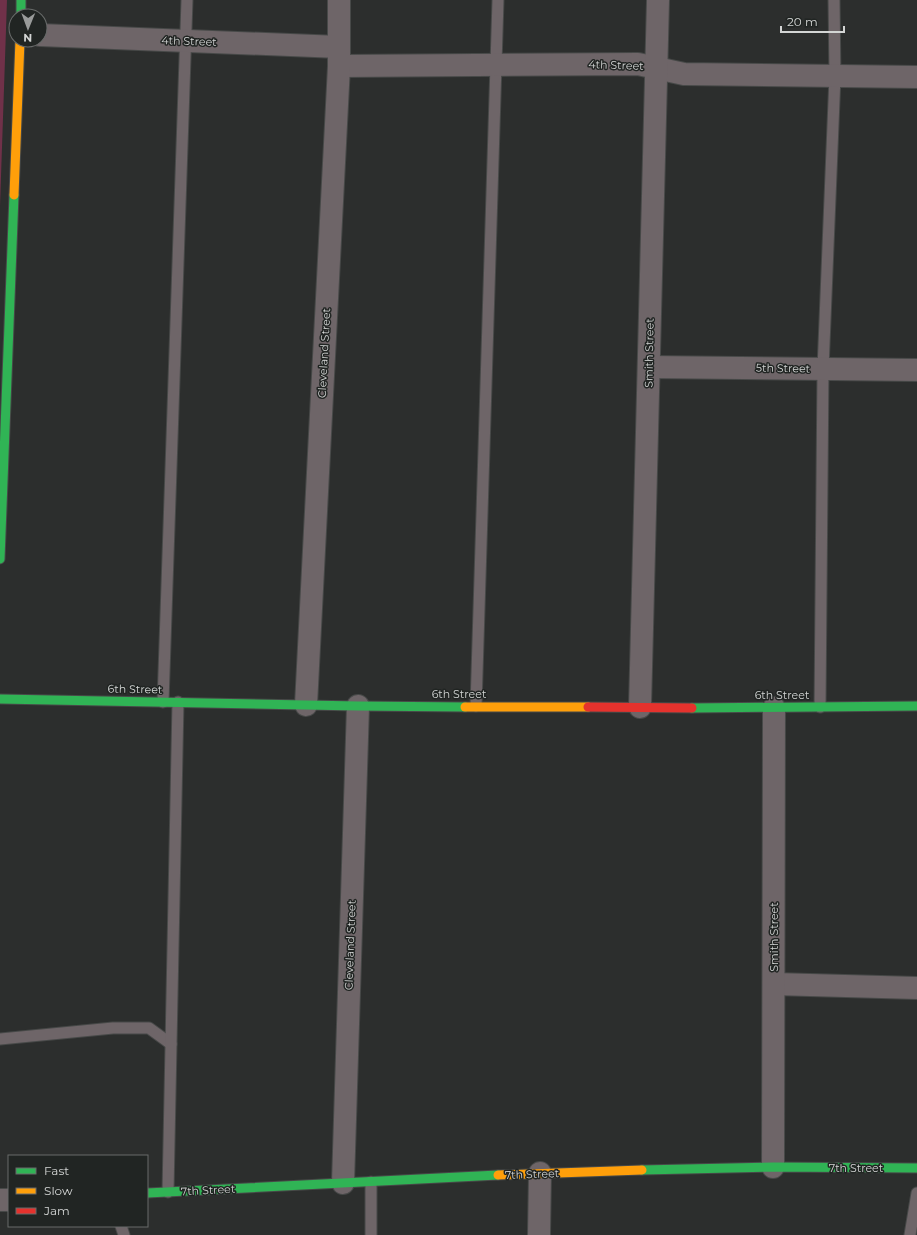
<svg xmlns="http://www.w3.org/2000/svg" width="917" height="1235" font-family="Montserrat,sans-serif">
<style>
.green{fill:#703149}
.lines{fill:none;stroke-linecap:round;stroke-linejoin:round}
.lane-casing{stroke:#474948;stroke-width:13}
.street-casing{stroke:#474948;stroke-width:24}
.fast-casing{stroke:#474948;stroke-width:11}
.slow-casing{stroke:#474948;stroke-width:11}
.jam-casing{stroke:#474948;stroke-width:11}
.lane{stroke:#6e6568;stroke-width:11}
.street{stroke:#6e6568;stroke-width:22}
.fast{stroke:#30b455;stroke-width:9}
.slow{stroke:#ff9f0a;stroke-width:9}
.jam{stroke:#e5322d;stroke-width:9}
.labels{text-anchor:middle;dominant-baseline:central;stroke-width:3;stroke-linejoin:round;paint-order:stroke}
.street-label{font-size:11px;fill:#d3d5d4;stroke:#212523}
</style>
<rect width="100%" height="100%" fill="#2c2e2d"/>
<polygon class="green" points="0,0 7,0 0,206"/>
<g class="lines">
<defs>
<g id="lane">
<polyline points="163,702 187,0"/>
<polyline points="476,706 498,0"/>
<polyline points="820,707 823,369 835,76 834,0"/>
<polyline points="0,1039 113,1028 149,1028 171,1044"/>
<polyline points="168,1192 178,702"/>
<polyline points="121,1226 124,1235"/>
<polyline points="371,1235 371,1182"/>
<polyline points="910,1235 917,1193"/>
</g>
<g id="street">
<polyline points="40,35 339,47"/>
<polyline points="339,66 638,64 684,74 917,77"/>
<polyline points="649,367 917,370"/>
<polyline points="306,705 339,66 339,0"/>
<polyline points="640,707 658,0"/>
<polyline points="774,984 917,988"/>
<polyline points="773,1167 774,708"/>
<polyline points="343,1183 358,706"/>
<polyline points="0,1200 9,1200"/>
<polyline points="539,1235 540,1173"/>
</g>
<g id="fast">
<polyline points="21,0 21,16"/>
<polyline points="0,559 14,195"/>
<polyline points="0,699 358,706 465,707"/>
<polyline points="692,708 917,706"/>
<polyline points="642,1170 773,1167 917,1168"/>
<polyline points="147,1193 498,1175"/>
</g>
<g id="slow">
<polyline points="14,195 20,40"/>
<polyline points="465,707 588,707"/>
<polyline points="498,1175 642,1170"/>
</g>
<polyline id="jam" points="588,707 692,708"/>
</defs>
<use href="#lane" class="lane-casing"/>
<use href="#street" class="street-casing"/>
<use href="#fast" class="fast-casing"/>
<use href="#slow" class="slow-casing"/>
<use href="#jam" class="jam-casing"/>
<use href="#lane" class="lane"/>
<use href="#street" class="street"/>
<use href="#fast" class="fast"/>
<use href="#slow" class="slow"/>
<use href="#jam" class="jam"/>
</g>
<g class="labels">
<g class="street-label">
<text transform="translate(189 41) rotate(2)">4th Street</text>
<text transform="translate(616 65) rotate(2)">4th Street</text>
<text transform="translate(324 353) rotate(-87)">Cleveland Street</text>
<text transform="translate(649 353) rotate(-89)">Smith Street</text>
<text transform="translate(783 368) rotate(1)">5th Street</text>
<text transform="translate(135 689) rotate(1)">6th Street</text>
<text x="459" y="694">6th Street</text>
<text x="782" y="695">6th Street</text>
<text transform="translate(774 937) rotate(-90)">Smith Street</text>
<text transform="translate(350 945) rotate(-88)">Cleveland Street</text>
<text x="856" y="1168">7th Street</text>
<text transform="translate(532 1174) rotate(-2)">7th Street</text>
<text transform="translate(208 1190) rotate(-3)">7th Street</text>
</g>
</g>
<rect x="8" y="1155" width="140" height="72" fill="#212523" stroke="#686b6a"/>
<rect x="16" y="1168" width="20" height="6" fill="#30b455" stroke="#686b6a"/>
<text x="44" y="1175" font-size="12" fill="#d3d5d4">Fast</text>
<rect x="16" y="1188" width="20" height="6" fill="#ff9f0a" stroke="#686b6a"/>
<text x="44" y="1195" font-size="12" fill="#d3d5d4">Slow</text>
<rect x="16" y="1208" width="20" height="6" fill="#e5322d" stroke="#686b6a"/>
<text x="44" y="1215" font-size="12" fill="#d3d5d4">Jam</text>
<g transform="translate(28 28) rotate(181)"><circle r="19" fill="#212523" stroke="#686b6a"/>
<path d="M0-3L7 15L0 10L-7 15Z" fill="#999b9a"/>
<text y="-6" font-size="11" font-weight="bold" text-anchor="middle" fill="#d3d5d4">N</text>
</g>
<path d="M781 26v6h63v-6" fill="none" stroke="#d3d5d4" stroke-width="2"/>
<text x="787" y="26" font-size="12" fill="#d3d5d4" stroke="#212523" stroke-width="3" paint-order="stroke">20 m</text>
</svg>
